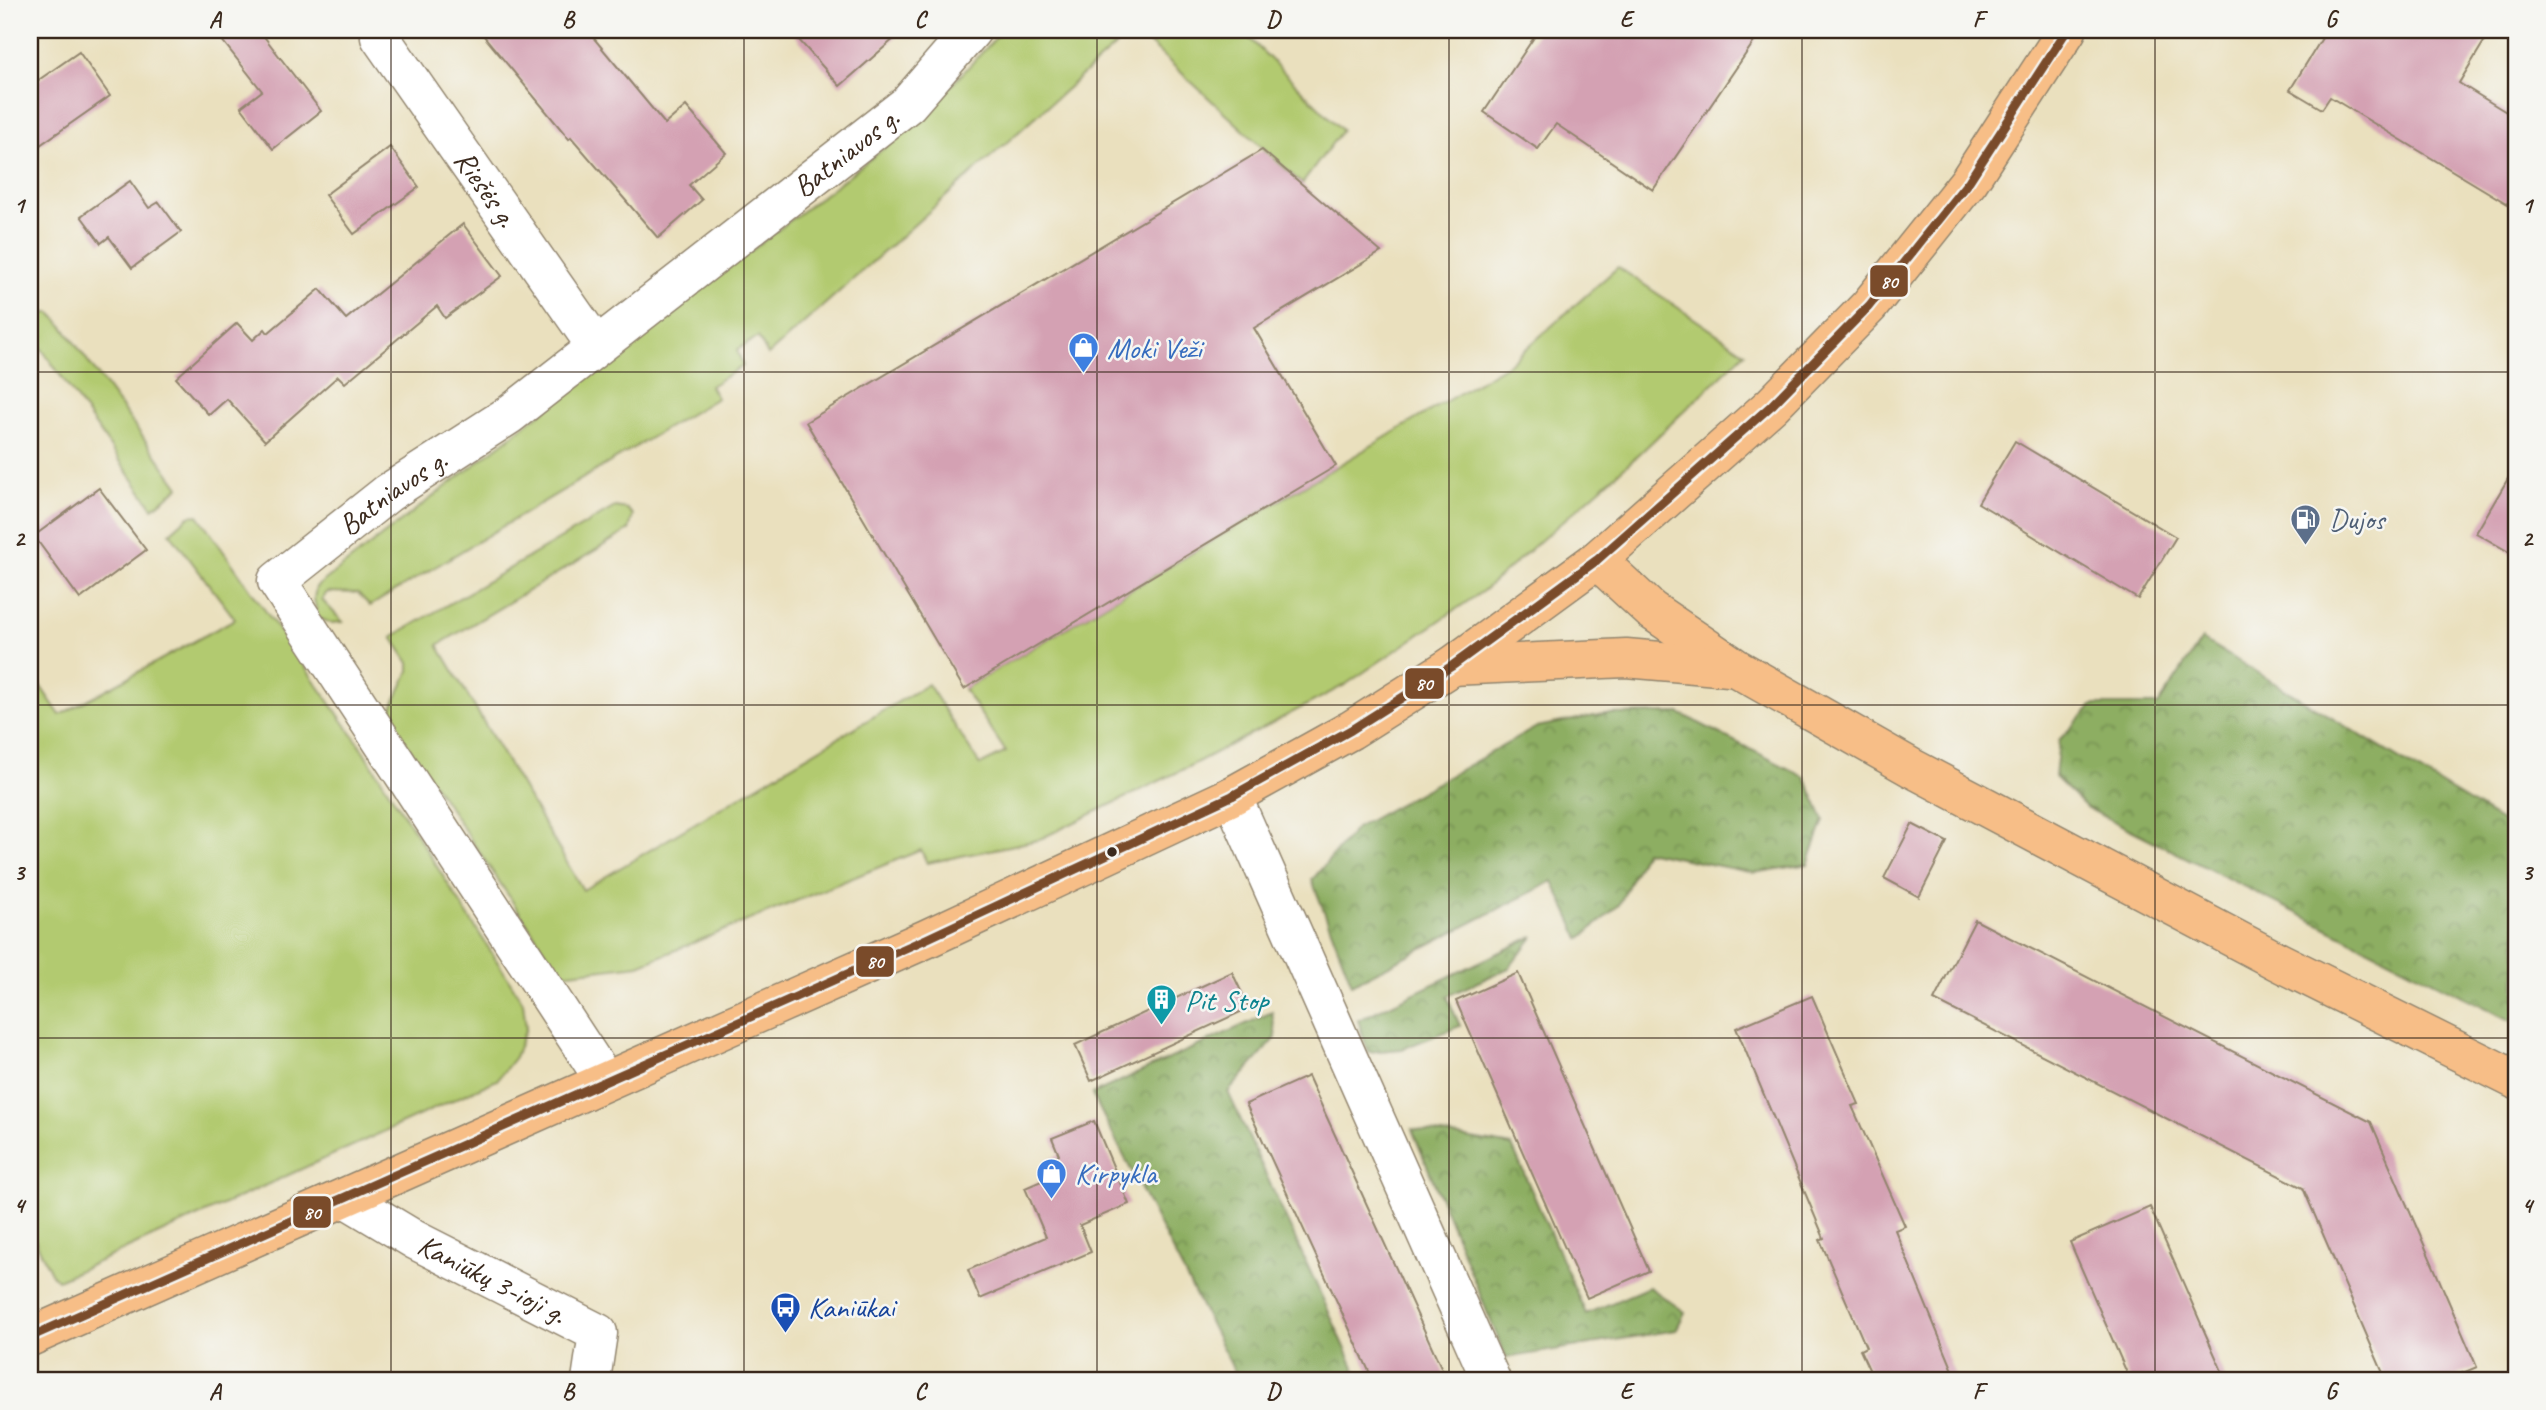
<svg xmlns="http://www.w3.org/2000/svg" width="2546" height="1410" font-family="Caveat,sans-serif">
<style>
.grass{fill:#b2ca6f;stroke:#767a46;stroke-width:2}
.forest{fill:url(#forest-crowns);stroke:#646c40;stroke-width:2}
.building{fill:#d4a1b3}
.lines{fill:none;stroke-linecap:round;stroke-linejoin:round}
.minor-casing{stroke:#92856e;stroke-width:41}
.major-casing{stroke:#92856e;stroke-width:41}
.minor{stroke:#fff;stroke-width:38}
.major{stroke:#f7be87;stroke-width:38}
.bus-1-casing{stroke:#f6f6f2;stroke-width:14}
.bus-1{stroke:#7a4b2a;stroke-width:9}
.grid{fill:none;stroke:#3b2a1e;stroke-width:2;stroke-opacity:0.55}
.bus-dot{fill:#3b2a1e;stroke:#f6f6f2;stroke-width:2.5}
.labels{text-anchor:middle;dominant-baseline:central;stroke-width:5;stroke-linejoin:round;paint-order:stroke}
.street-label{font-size:30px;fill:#3b2a1e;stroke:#f6f6f2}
.shop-label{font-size:30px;fill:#366cbe;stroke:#f6f6f2;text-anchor:start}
.service-label{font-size:30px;fill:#4e5e75;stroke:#f6f6f2;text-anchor:start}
.culture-label{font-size:30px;fill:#0d838f;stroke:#f6f6f2;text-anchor:start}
.transit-label{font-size:30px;fill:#164399;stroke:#f6f6f2;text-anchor:start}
.line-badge{stroke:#f6f6f2;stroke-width:2.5}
.badge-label{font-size:19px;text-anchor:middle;font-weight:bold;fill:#fff}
.neatline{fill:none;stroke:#3b2a1e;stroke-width:2.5}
.grid-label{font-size:23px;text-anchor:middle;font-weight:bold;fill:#3b2a1e}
</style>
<defs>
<pattern id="forest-crowns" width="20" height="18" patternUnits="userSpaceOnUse" patternTransform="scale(1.75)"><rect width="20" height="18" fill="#8dae62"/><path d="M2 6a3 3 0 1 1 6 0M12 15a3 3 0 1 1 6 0" fill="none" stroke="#748e50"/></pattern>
</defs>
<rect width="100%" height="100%" fill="#f6f6f2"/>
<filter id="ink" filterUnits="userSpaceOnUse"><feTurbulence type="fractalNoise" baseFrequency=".0143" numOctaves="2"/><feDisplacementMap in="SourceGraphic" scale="14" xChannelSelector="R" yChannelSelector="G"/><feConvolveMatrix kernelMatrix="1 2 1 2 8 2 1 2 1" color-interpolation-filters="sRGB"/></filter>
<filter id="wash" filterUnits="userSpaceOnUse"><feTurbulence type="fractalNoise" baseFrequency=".00686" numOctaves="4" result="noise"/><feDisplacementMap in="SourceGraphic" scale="28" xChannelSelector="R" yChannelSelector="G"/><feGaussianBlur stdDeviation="1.57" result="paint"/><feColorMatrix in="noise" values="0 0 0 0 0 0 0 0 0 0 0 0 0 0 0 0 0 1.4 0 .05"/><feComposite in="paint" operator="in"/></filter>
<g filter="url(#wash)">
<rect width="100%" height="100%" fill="#eae0be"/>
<g class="grass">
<polygon points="1003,30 1133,30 768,355 758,337 737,350 743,366 710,386 717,398 370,606 358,593 327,592 322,600 343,622 331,623 318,618 314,599 316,587 914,125"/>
<polygon points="1135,30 1241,30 1342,130 1302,184"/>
<polygon points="1618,267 1745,353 1635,458 1483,591 1345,685 1186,768 1038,840 927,863 921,850 639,965 561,974 388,716 409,671 409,663 392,637 615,507 627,509 633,515 629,530 438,645 583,890 928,684 980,765 1006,752 964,689 1510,363"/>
<polygon points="41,313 51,313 58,320 179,487 153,508 30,332 30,321"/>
<polygon points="198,515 359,744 523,1002 526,1028 515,1057 497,1080 58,1280 52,1275 30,1230 30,671 60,715 235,619 170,533 189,516"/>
</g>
<g class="forest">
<polygon points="2202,639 2516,830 2516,1023 2087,808 2055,777 2059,740 2093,705 2158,705"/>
<polygon points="1679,713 1805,777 1824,820 1808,864 1754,873 1645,851 1619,905 1580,939 1553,881 1352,984 1312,880 1356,828 1537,727 1604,714"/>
<polygon points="1534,936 1509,968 1447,996 1460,1026 1402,1049 1368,1052 1358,1020"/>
<polygon points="1272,1012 1276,1038 1228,1092 1360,1380 1239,1380 1092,1094"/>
<polygon points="1412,1129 1512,1146 1586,1314 1649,1287 1685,1312 1676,1330 1506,1358"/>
</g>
<g id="blocks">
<g class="building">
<polygon points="214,30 259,30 321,111 273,149 241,107 262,91"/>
<polygon points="479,30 587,30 665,124 686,106 726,153 689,185 702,200 658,238 571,137 569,139"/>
<polygon points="790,30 904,30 840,86"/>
<polygon points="1539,30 1762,30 1653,190 1556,124 1538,149 1484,112"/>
<polygon points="2327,30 2491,30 2459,83 2516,118 2516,209 2330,97 2322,109 2290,90"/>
<polygon points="79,52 110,96 30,152 30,86"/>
<polygon points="390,147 419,187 354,234 325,195"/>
<polygon points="1262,150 1381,252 1254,328 1336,466 964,689 806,422"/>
<polygon points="130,181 149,208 159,202 181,232 132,268 109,237 101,243 81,216"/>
<polygon points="463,224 502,276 445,318 437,306 345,383 338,376 265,441 227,399 209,415 176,378 237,323 253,340 265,329 268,333 320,289 346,319"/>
<polygon points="2015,441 2176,537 2138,599 1978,503"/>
<polygon points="2516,465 2516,556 2476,533"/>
<polygon points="99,488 146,550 80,599 34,536"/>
<polygon points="1912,824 1947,842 1919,897 1884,878"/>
<polygon points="1975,920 2371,1122 2477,1367 2446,1380 2386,1380 2303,1188 1934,1000"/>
<polygon points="1232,972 1249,1008 1091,1081 1075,1045"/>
<polygon points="1518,973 1649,1271 1587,1298 1456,1001"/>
<polygon points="1812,996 1859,1104 1852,1106 1905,1226 1895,1230 1957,1380 1874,1380 1860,1350 1866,1347 1820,1240 1824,1238 1736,1028"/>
<polygon points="1308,1076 1447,1380 1373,1380 1246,1104"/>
<polygon points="1094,1121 1129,1204 1080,1225 1091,1252 980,1299 968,1270 1046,1237 1025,1188 1053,1176 1046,1160 1059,1155 1052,1138"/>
<polygon points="2150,1207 2202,1326 2226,1380 2130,1380 2070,1242"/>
</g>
</g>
</g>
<g filter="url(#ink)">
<use href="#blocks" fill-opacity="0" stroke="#92856e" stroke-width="2"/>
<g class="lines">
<defs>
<g id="minor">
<path id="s1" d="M381,30l-1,7 216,309"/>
<polyline points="1232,796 1491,1380"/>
<path id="s2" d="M605,1081l-328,-500 111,-88 121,-78 399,-311 64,-74"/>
<path id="s3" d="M345,1198l70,42 183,93 -7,47"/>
</g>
<g id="major">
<polyline points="1597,560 1651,610 1736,668 1912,768 2277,961 2516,1080"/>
<polyline points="1452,666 1626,658 1729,667"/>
<polyline points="30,1337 926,939 1232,796 1351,730 1452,666 1597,560 1772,405 1869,306 1969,181 2067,30"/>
</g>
</defs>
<use href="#minor" class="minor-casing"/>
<use href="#major" class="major-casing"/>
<use href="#minor" class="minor"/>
<use href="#major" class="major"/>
<defs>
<polyline id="bus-1" points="30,1337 926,939 1232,796 1351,730 1452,666 1597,560 1772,405 1869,306 1969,181 2067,30"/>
</defs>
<use href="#bus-1" class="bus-1-casing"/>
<use href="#bus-1" class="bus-1"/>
</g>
</g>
<path class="grid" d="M391,30v1350M744,30v1350M1097,30v1350M1449,30v1350M1802,30v1350M2155,30v1350M30,372h2486M30,705h2486M30,1038h2486"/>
<defs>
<symbol id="shop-pin" viewBox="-11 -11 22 30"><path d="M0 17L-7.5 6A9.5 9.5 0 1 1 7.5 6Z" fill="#3f7fe0" stroke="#f6f6f2"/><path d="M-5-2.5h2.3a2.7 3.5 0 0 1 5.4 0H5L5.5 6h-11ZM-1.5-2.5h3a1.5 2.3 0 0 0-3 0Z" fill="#fff"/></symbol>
<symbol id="fuel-pin" viewBox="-11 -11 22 30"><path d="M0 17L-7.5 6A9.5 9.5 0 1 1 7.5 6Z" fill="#5c6f8a" stroke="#f6f6f2"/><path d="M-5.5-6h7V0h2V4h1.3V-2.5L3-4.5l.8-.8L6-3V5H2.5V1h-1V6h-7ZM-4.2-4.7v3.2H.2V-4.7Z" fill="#fff"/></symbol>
<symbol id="building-pin" viewBox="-11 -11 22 30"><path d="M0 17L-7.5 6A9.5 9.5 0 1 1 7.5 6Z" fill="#0f9aa8" stroke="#f6f6f2"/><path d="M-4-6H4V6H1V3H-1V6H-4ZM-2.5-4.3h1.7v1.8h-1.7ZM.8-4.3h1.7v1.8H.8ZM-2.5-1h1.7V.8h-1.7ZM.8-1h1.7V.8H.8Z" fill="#fff"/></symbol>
<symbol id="bus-pin" viewBox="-11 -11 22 30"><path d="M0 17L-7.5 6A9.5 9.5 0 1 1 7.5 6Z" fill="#1a4fb4" stroke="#f6f6f2"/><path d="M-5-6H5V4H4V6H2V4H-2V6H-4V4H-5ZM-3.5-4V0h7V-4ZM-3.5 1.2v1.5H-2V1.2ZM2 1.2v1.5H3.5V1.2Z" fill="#fff"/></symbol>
</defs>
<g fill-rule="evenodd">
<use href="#shop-pin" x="1066" y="330" width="35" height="47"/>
<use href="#fuel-pin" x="2288" y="502" width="35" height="47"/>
<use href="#building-pin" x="1144" y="982" width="35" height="47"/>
<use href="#shop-pin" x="1034" y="1156" width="35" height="47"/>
<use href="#bus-pin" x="768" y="1290" width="35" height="47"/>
</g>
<circle class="bus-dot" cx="1112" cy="852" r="6"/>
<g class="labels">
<g class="street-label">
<text stroke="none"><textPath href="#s2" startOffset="1311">Batniavos g.</textPath></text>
<text stroke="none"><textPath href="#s1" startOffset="192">Riešės g.</textPath></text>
<text stroke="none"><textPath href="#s2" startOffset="744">Batniavos g.</textPath></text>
<text stroke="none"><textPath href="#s3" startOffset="168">Kaniūkų 3-ioji g.</textPath></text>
</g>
<g class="shop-label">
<text x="1107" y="348">Moki Veži</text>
<text x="1075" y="1173">Kirpykla</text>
</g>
<g class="service-label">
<text x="2329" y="519">Dujos</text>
</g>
<g class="culture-label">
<text x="1185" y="1000">Pit Stop</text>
</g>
<g class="transit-label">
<text x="808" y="1307">Kaniūkai</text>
</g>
</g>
<g class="line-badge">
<rect x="1869" y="264" width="40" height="34" rx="7" fill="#7a4b2a"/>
<rect x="1404" y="667" width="41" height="33" rx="7" fill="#7a4b2a"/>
<rect x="855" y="945" width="40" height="33" rx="7" fill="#7a4b2a"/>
<rect x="292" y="1195" width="40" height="34" rx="7" fill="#7a4b2a"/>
</g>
<g class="badge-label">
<text x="1889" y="288">80</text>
<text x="1424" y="690">80</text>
<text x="875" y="968">80</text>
<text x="312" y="1219">80</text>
</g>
<rect width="2546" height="1410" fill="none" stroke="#f6f6f2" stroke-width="77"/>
<rect x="38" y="38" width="2470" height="1334" class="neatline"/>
<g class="grid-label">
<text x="215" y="27">A</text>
<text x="568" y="27">B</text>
<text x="920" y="27">C</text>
<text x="1273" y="27">D</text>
<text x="1626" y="27">E</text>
<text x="1978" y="27">F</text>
<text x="2331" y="27">G</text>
<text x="19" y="213">1</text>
<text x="2527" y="213">1</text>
<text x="19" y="546">2</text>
<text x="2527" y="546">2</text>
<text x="19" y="880">3</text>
<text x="2527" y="880">3</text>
<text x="19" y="1213">4</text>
<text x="2527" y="1213">4</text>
<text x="215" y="1399">A</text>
<text x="568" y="1399">B</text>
<text x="920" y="1399">C</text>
<text x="1273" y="1399">D</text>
<text x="1626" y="1399">E</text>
<text x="1978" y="1399">F</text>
<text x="2331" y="1399">G</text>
</g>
</svg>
